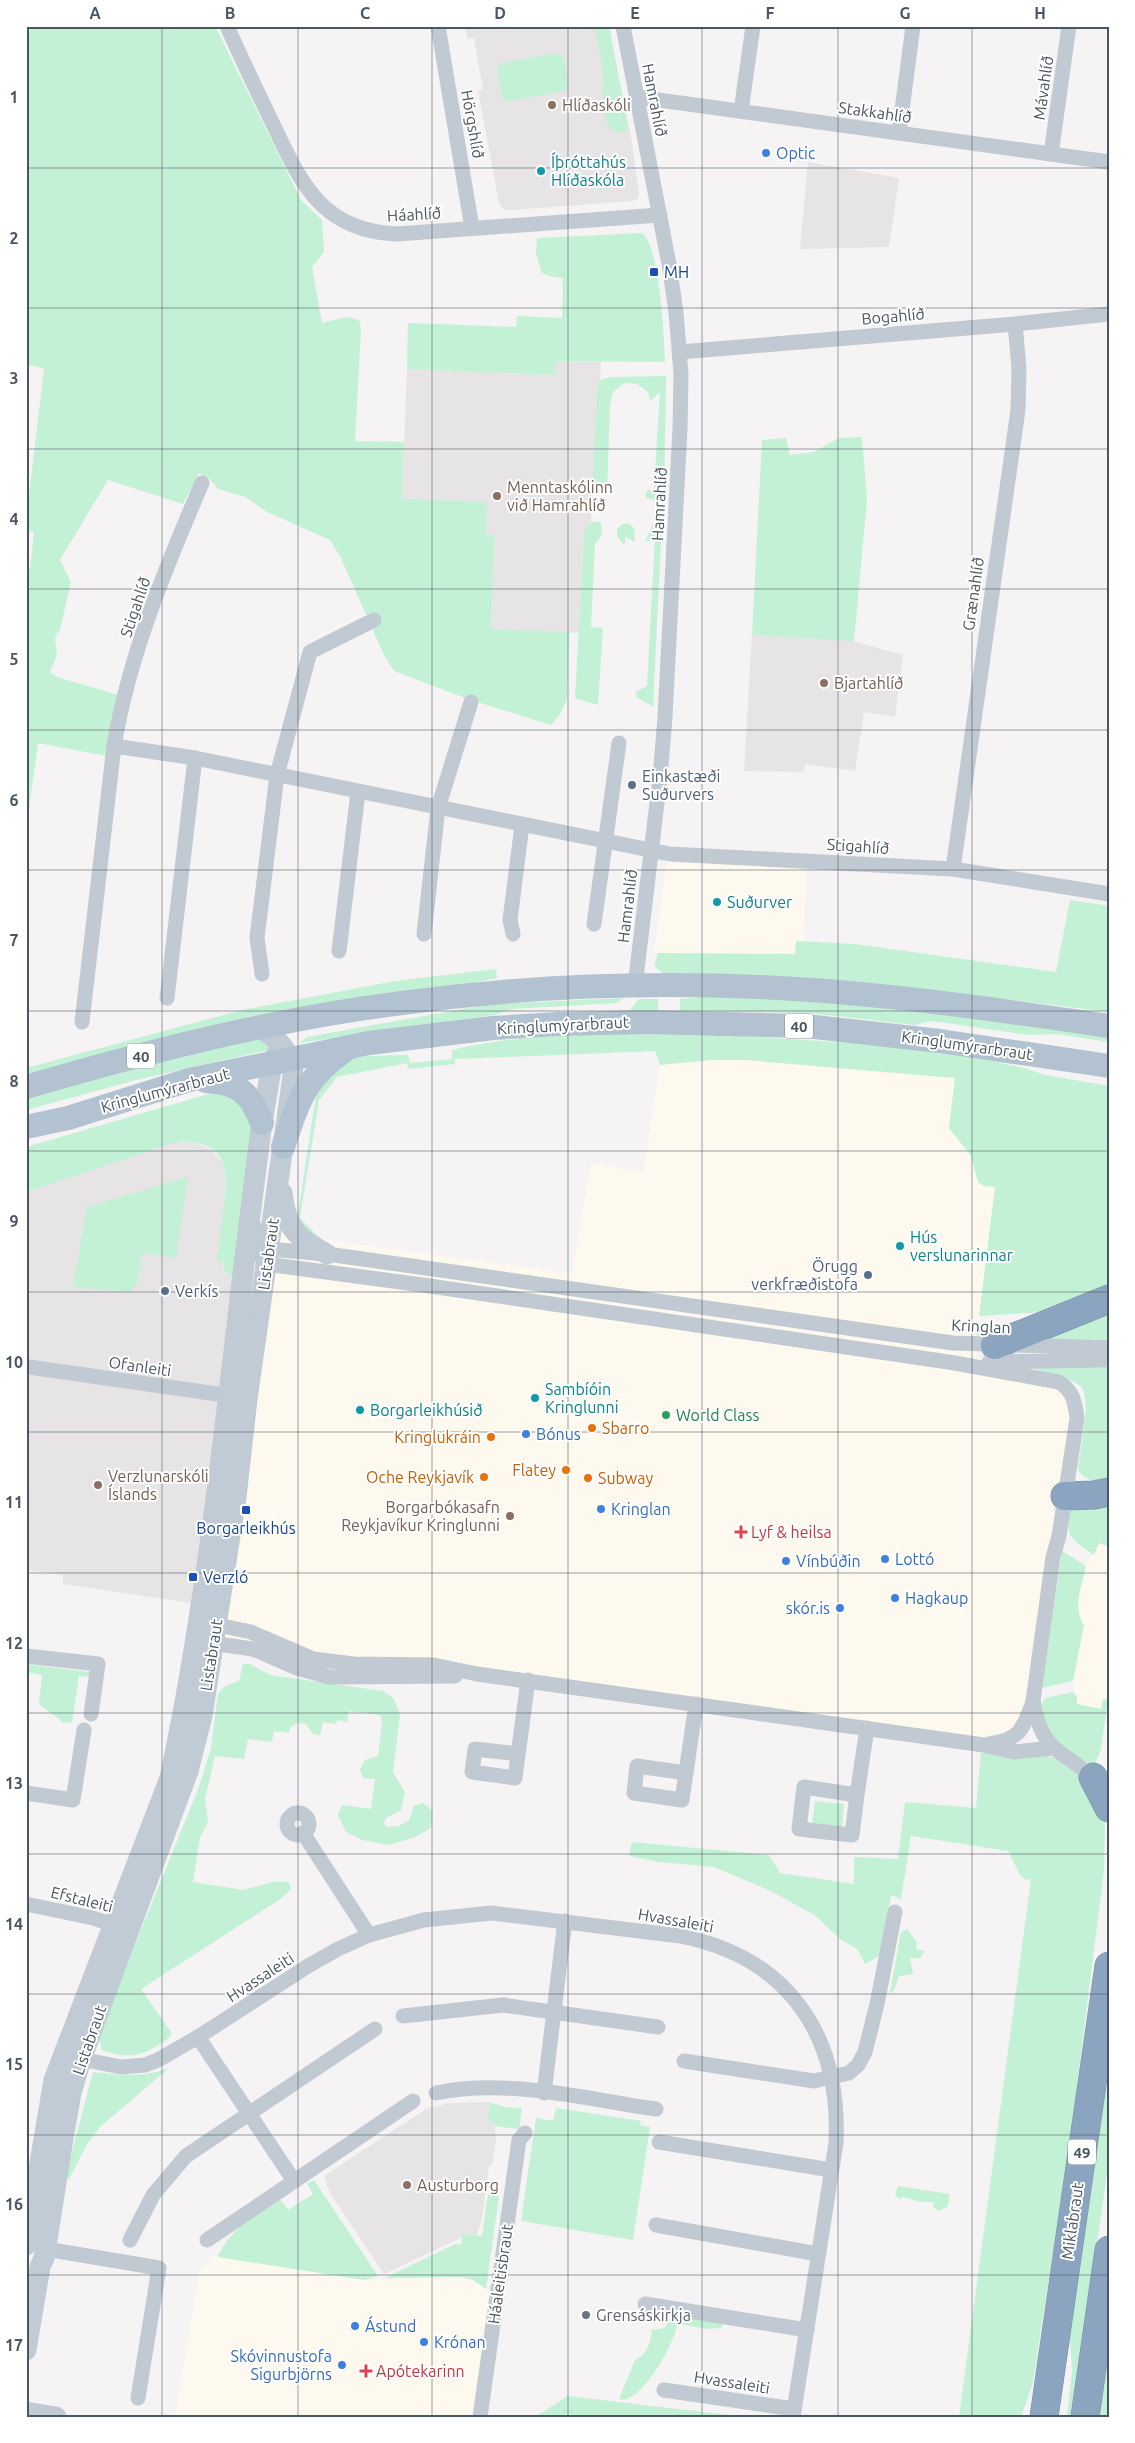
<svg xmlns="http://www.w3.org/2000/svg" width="1135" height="2443" font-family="Ubuntu,sans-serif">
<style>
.commercial{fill:#fdf9ef}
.education{fill:#e6e4e5}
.green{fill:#c3f1d5}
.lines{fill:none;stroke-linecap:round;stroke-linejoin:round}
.highway-casing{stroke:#7690ad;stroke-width:29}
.street{stroke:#c1cad2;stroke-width:15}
.secondary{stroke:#c1cbd6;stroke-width:21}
.primary{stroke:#b3c2d1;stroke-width:24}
.highway{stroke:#8ba5c1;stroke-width:28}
.grid{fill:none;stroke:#4a5661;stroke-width:1;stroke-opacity:0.55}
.education-dot{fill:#8d6e63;stroke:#fff;stroke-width:2}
.shop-dot{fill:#3f7fe0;stroke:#fff;stroke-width:2}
.culture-dot{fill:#0f9aa8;stroke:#fff;stroke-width:2}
.transit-dot{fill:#1a4fb4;stroke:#fff;stroke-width:2}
.service-dot{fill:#5c6f8a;stroke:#fff;stroke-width:2}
.leisure-dot{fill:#2e9e5b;stroke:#fff;stroke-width:2}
.food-dot{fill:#e8710a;stroke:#fff;stroke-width:2}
.health-dot{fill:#e0444e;stroke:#fff;stroke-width:2}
.worship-dot{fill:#6b7280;stroke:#fff;stroke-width:2}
.labels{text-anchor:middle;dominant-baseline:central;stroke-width:4;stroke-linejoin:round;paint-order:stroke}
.shield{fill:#fff;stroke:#808990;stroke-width:1}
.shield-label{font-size:15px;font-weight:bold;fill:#4a5661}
.street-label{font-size:16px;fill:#4a5661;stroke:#fff}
.education-label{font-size:16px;fill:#785e54;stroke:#fff;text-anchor:start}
.shop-label{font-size:16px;fill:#366cbe;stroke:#fff;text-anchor:start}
.culture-label{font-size:16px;fill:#0d838f;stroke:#fff;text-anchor:start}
.transit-label{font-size:16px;fill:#164399;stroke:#fff;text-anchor:start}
.service-label{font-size:16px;fill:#4e5e75;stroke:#fff;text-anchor:start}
.leisure-label{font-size:16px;fill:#27864d;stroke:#fff;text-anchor:start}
.food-label{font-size:16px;fill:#c56008;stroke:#fff;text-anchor:end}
.health-label{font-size:16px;fill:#be3a42;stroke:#fff;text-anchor:start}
.worship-label{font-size:16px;fill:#5b616d;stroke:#fff;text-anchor:start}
.neatline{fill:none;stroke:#4a5661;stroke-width:2}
.grid-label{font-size:16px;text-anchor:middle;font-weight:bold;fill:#4a5661}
</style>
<rect width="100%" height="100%" fill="#f5f3f3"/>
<g class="commercial">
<polygon points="667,859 807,865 803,956 654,953"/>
<polygon points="711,1060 746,1060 955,1078 949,1128 971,1156 978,1182 984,1186 995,1186 976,1357 1058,1383 1074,1401 1032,1713 1002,1746 458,1674 334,1669 309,1665 252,1642 209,1633 267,1214 321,1239 572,1274 591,1163 643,1172 660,1065"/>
<polygon points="1099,1543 1109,1547 1109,1700 1103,1699 1101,1710 1076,1704 1073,1681 1077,1667 1079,1618 1077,1605 1086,1566"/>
<polygon points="213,2255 364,2280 460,2277 473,2280 486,2289 492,2299 476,2417 175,2417 199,2274"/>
</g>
<g class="education">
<polygon points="465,26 608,26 632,142 639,193 638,198 633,201 511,210 503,209 499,203 478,91 483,89 474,38 468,39"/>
<polygon points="808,162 899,178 889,247 800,249"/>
<polygon points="555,361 601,362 600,380 597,388 591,522 584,532 579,633 491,629 494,535 486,535 402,499 407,369 554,375"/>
<polygon points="752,635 845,639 903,655 895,717 864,712 855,771 806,764 803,772 744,771"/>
<polygon points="179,1141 194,1143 211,1149 226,1167 222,1262 225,1274 235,1279 204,1605 63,1584 63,1575 26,1570 26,1192"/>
<polygon points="489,2102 488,2121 495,2122 495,2133 497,2134 492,2165 489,2166 482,2219 477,2235 463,2234 463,2237 384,2274 330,2193 324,2176 426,2109 449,2103"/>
</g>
<g class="green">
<path d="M26,26h189l86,174 21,20 2,32 -12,15 10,56 24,-6 13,3 2,9 -6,112 49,1 -2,57 85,3 -1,33h8l-3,94 78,3 -2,68 -7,14 -9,11 -83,-26 -74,-28 -10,-16 -43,-97 -11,-18 -63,-28 -21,-15 -28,-8 -8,-10 -11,-6 -16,31 -75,-24 -48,80 11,22 -11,48c-10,8 -1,16 -4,26 -1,6 -4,10 -6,16l7,5 61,18 -8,34 -3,27 -69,-13 -12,87v-261h4l4,-37 -8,-1v-26l2,-1 16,-136 -18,-3z"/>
<path d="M594,26h15l19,99 -2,6c-29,10 -21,-44 -23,-59 -2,-15 -5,-31 -9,-46z"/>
<polygon points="558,53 564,58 568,85 564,91 508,101 502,97 497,69 502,63"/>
<path d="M642,233c18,12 22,105 23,129l-110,-1v14l-148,-6 1,-46 108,4 1,-11 45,2 1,-40 -14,-2 -7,-3 -6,-20 1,-15z"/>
<polygon points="666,376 664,501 646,498 646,492 654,488 660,392 650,401 648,392 637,384 624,383 613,392 610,405 607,493 592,493 597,388 600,380 611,377"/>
<polygon points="862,437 867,500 854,641 752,635 762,440 786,438 790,455 814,452 839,438"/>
<polygon points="591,522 601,522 602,535 595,544 591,627 603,628 598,705 575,698 584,532"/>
<polygon points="662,522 653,707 637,697 635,692 647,686 655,537 645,542 653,524"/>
<polygon points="622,524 629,524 634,528 635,542 625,537 625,546 617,536 617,529"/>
<polygon points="1070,900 1109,906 1109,1012 882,984 665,975 654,966 658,953 795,954 796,941 855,944 1056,972"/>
<polygon points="496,969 497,978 478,982 26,1080 26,1068 242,1010 395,981"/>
<polygon points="718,996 889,1007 1109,1037 1109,1042 1057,1034 1028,1035 941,1022 931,1021 914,1025 809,1013 680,1011 680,999"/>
<polygon points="624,998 616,1003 512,1009 495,1015 299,1043 307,1037 491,1004"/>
<polygon points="639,999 658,999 658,1011 633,1013 631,1009"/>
<path d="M695,1033l218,14 71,12 40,9 21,7 64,11v198l-66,28 -64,4 16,-129 -11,-1 -6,-4 -7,-26 -22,-28 6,-50 -209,-18h-35l-51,5 -5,-14 -200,8v5l-47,5 -1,-6 -70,14 -18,23 -19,118 21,21 -13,-5 -11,-14 19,-125 5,-8 28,-28 17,-3 42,-1 2,8 42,-4v-9c79,-19 162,-16 243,-17z"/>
<polygon points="256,1036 273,1049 140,1079 26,1110 26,1098"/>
<path d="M222,1090l11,1 20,30 -18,158 -10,-6 -2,-11 -6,-1c2,-17 4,-34 6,-50 6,-41 7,-68 -44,-70l-153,51v-45z"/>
<polygon points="188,1177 176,1258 142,1252 138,1281 130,1292 73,1287 87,1207"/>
<polygon points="1109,1305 1109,1342 1029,1340"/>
<polygon points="1038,1323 983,1339 972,1332 969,1325"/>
<path d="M1029,1367l80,1v109c-14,5 -23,5 -31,-7 1,-17 15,-74 2,-84 -13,-11 -35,-13 -51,-19z"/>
<path d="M1109,1497v50l-10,-4 -5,12c-26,-17 -31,-23 -21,-53z"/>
<path d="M1062,1551l24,15c-4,20 -14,41 -2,59l-11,56 -31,7z"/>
<polygon points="26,1664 90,1672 90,1677 79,1676 72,1722 64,1723 39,1704 42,1675 26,1672"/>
<path d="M243,1664h7l20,11 113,16 11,8 6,16 -7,57 12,20 -4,18 -15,8 -2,5 3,4 12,-1 10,-6 5,-14 9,-3 10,8 -2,17 -16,9 -26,8 -27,-5 -16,-8 -8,-17 4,-10 29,4 4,-30 -12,-1 -3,-9 5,-9 13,-4 4,-33 -2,-8 -31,-4 -2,11 -10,-2 -1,4 -13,-2 -3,13 -7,-1 -7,-10 -9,-1 -7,5 -1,5 -15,-2 -2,11 -24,-3 -4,20 -29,-3 -10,43 3,23 -8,15 -7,45 50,8 30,-8h16l2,7 -12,11 -138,89 30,43 -1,5c-25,18 -37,24 -68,13l-4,-15 16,-34 3,-12 82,-202 12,-39 7,-55 7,-7 14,-5z"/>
<polygon points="1073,1692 1077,1697 1077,1704 1101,1709 1103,1699 1108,1700 1101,1749 1094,1766 1068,1751 1051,1737 1040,1708 1045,1698"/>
<polygon points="981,1752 1045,1755 1059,1759 1089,1783 1105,1818 1104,1871 1077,2084 1076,2124 1051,2264 1033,2383 1021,2417 959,2417 1031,1879 1026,1880 1020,1875 1008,1851 911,1836 901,1899 891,1895 881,1955 865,1964 857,1949 840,1939 816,1916 771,1891 714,1867 659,1862 629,1856 632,1842 769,1855 780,1873 854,1884 854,1857 898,1859 905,1802 976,1808"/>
<polygon points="815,1801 844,1804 842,1827 812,1824"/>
<polygon points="907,1929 917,1942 916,1949 925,1951 920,1958 910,1958 913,1974 899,1976 893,1993 890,1992 901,1932"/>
<polygon points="1109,2058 1109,2160 1072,2417 1067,2417 1072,2371 1069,2325"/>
<path d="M169,2068l-68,58 -14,18 -18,35 -4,-1 28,-106c27,3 50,6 76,-4z"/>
<polygon points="489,2102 505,2107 522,2108 519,2129 495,2126 495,2122 488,2121"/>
<polygon points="556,2108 641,2121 640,2125 650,2127 633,2240 521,2221 536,2118 553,2121"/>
<path d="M314,2180l64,96 -14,4 -147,-23c16,-30 34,-40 62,-59l9,12 25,-16 -6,-10z"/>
<polygon points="898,2186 950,2194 948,2206 939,2211 934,2208 933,2202 921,2202 904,2197 900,2199 895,2195"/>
<polygon points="488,2194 499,2196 486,2289 473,2280 460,2277 385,2278 455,2244 461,2245 462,2234 482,2236"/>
<path d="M679,2313l44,11 -2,4 -15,1 -26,-5 -3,2c-3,18 -37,80 -58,73l16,-39c13,-6 15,-16 17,-30l13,-2 5,-10z"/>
<polygon points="1109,2327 1109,2417 1098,2417"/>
<polygon points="568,2396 746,2417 535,2417"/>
</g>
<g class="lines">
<defs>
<g id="highway">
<polyline points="995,1345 1109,1299"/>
<polyline points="1065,1496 1094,1495 1109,1492"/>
<polyline points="1093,1777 1109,1808"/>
<polyline points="1044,2417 1109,1966"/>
<polyline points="1085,2417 1109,2250"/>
</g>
</defs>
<use href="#highway" class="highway-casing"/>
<g class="street">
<path d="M227,26c14,32 29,63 44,94 29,61 49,111 126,114l263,-19"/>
<polyline points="438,26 472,228"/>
<polyline points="623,26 669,264 676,312 681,374 680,429 665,717 660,778 635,986"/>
<polyline points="637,97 1109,162"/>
<polyline points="741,111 753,26"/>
<polyline points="899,133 913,26"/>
<polyline points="1051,154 1069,26"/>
<polyline points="680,352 1015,324 1109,314"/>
<polyline points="114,746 195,758 670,854 953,869 1109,894"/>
<polyline points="953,869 1018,410 1019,368 1015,324"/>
<polyline points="594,924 619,743"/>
<polyline points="424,934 438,808 471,702"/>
<polyline points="513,934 510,920 522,825"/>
<polyline points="339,951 358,792"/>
<polyline points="262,974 257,938 277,775 310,652 374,620"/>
<polyline points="167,998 195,758"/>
<path d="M82,1022l32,-276c15,-91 52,-179 88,-263"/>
<path d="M254,1226l6,29 6,9 157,21 532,78 104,19c14,9 16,20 18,36l-18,118 -6,21 -20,144c9,50 25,47 60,76"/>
<polyline points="261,1254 268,1249 327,1254 953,1343 1109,1348"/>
<polyline points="989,1362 1109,1360"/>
<polyline points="29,1367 238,1397"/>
<polyline points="208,1623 251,1632 313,1659 354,1664 434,1665 477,1674 984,1745 1014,1752 1053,1748"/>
<polyline points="204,1642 253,1649 297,1668 329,1677 455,1676"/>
<polyline points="26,1656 98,1664 91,1714"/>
<path d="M989,1744c31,-5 33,-13 44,-42"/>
<polyline points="518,1754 475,1749 472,1772 515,1778 528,1680"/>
<polyline points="686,1773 637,1766 634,1793 682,1800 696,1704"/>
<polyline points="26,1793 73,1800 84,1730"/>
<polyline points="857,1795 852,1835 799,1829 804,1787 857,1795 867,1728"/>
<circle cx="298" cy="1824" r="11"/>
<polyline points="303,1833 369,1935"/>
<polyline points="26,1904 93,1918 122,1928"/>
<polyline points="403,2016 503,2005 658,2027"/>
<polyline points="198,2037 294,2181"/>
<path d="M71,2057l50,10 24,-2 13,-5 40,-23 110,-71 30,-17 31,-14 55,-15 67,-7 189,23c108,21 161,99 156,207l-43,274"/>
<polyline points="684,2061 814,2081 849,2073 858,2065 865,2052 877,2004 895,1912"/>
<path d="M436,2093c71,-15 149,6 220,16"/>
<polyline points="544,2093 565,1921"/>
<polyline points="659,2142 831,2170"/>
<polyline points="656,2225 818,2254"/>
<polyline points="130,2240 153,2195 186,2156 375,2029"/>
<polyline points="207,2240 413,2101"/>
<polyline points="38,2244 46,2249 159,2268 138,2398"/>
<polyline points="645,2304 807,2330"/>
<polyline points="664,2390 794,2409"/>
<polyline points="480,2417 519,2140 525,2133"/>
</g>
<g class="secondary">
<path d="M282,1193c4,35 14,45 45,61"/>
<path d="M26,2245l28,-165 116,-302c46,-215 62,-437 92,-655l10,-60 7,-13"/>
<path d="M26,2350l14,-83 4,-9 20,-126 7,-39 10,-34 107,-288 14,-55 34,-219 11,-98 46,-323c-1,-23 -15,-40 -36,-48"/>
<polyline points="26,2412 56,2417"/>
</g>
<g class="primary">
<path d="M206,1081c34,2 44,12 56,42"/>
<path d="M26,1087c123,-36 249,-68 376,-84 117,-16 238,-21 357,-16 118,5 233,22 350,39"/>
<polyline points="26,1127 68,1118 189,1080 369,1043 493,1028 558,1024 647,1022 806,1026 940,1041 1109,1066"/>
<path d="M283,1147c15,-45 21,-68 61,-96"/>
</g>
<use href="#highway" class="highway"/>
</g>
<path class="grid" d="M162,26v2391M298,26v2391M432,26v2391M568,26v2391M702,26v2391M838,26v2391M972,26v2391M26,168h1083M26,308h1083M26,449h1083M26,589h1083M26,730h1083M26,870h1083M26,1011h1083M26,1151h1083M26,1292h1083M26,1432h1083M26,1573h1083M26,1713h1083M26,1854h1083M26,1994h1083M26,2135h1083M26,2275h1083"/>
<g class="education-dot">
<circle cx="552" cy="105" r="5"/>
<circle cx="497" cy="496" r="5"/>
<circle cx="824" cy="683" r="5"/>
<circle cx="98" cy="1485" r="5"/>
<circle cx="510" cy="1516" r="5"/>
<circle cx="407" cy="2185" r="5"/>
</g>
<g class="shop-dot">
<circle cx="766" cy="153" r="5"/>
<circle cx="526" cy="1434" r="5"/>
<circle cx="601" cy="1509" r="5"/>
<circle cx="885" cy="1559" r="5"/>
<circle cx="786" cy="1561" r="5"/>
<circle cx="895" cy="1598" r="5"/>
<circle cx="840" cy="1608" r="5"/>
<circle cx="355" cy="2326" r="5"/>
<circle cx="424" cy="2342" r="5"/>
<circle cx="342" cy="2365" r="5"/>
</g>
<g class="culture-dot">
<circle cx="541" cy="171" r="5"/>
<circle cx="717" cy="902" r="5"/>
<circle cx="900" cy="1246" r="5"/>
<circle cx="535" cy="1398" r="5"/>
<circle cx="360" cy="1410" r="5"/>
</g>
<g class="transit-dot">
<rect x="649" y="267" width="10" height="10" rx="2.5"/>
<rect x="241" y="1505" width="10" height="10" rx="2.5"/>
<rect x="188" y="1572" width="10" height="10" rx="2.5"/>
</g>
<g class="service-dot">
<circle cx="632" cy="785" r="5"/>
<circle cx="868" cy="1275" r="5"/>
<circle cx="165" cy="1291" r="5"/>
</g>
<circle class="leisure-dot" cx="666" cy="1415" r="5"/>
<g class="food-dot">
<circle cx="592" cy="1428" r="5"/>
<circle cx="491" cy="1437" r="5"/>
<circle cx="566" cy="1470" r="5"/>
<circle cx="484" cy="1477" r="5"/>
<circle cx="588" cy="1478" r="5"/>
</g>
<g class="health-dot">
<path d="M738.5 1524.5h5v5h5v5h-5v5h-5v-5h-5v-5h5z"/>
<path d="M363.5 2363.5h5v5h5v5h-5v5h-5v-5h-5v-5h5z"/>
</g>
<circle class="worship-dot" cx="586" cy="2315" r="5"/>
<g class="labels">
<g class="shield">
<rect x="785" y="1013.5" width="28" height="25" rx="4"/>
<rect x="127" y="1043.5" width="28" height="25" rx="4"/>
<rect x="1068" y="2139.5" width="28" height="25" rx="4"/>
</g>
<g class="shield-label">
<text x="799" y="1026">40</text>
<text x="141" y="1056">40</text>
<text x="1082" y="2152">49</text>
</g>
<g class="street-label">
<text transform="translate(1043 88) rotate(-82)">Mávahlíð</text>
<text transform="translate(655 100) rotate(79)">Hamrahlíð</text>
<text transform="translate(875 112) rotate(8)">Stakkahlíð</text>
<text transform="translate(473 124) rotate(80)">Hörgshlíð</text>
<text transform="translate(414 214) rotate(-3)">Háahlíð</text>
<text transform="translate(893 316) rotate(-5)">Bogahlíð</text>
<text transform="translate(659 504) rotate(-87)">Hamrahlíð</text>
<text transform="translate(973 594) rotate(-82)">Grænahlíð</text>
<text transform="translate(135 607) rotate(-71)">Stigahlíð</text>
<text transform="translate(858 846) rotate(4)">Stigahlíð</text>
<text transform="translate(627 906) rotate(-83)">Hamrahlíð</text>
<text transform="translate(563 1025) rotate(-3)">Kringlumýrarbraut</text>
<text transform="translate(967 1045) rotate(8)">Kringlumýrarbraut</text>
<text transform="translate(165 1090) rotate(-15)">Kringlumýrarbraut</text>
<text transform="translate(268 1254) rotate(-82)">Listabraut</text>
<text transform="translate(981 1326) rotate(3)">Kringlan</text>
<text transform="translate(140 1366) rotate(8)">Ofanleiti</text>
<text transform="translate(211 1655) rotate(-81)">Listabraut</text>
<text transform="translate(82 1899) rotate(14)">Efstaleiti</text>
<text transform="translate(676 1920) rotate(10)">Hvassaleiti</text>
<text transform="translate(260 1977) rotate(-33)">Hvassaleiti</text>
<text transform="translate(89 2040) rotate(-71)">Listabraut</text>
<text transform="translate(1072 2221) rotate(-82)">Miklabraut</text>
<text transform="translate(500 2274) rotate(-82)">Háaleitisbraut</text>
<text transform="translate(732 2382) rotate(9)">Hvassaleiti</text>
</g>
<g class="education-label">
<text x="562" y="105">Hlíðaskóli</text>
<text x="507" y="487">Menntaskólinn<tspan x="507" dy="18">við Hamrahlíð</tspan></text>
<text x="834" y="683">Bjartahlíð</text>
<text x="108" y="1476">Verzlunarskóli<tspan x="108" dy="18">Íslands</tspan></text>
<text x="500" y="1507" text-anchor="end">Borgarbókasafn<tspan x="500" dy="18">Reykjavíkur Kringlunni</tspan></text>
<text x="417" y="2185">Austurborg</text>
</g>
<g class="shop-label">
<text x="776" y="153">Optic</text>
<text x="536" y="1434">Bónus</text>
<text x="611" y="1509">Kringlan</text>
<text x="895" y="1559">Lottó</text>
<text x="796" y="1561">Vínbúðin</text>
<text x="905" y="1598">Hagkaup</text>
<text x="830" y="1608" text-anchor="end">skór.is</text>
<text x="365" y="2326">Ástund</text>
<text x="434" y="2342">Krónan</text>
<text x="332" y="2356" text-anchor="end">Skóvinnustofa<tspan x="332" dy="18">Sigurbjörns</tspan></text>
</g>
<g class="culture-label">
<text x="551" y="162">Íþróttahús<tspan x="551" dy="18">Hlíðaskóla</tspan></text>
<text x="727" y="902">Suðurver</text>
<text x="910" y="1237">Hús<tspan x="910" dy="18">verslunarinnar</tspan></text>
<text x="545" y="1389">Sambíóin<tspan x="545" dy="18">Kringlunni</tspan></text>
<text x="370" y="1410">Borgarleikhúsið</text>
</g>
<g class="transit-label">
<text x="664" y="272">MH</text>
<text x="246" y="1528" text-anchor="middle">Borgarleikhús</text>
<text x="203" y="1577">Verzló</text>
</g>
<g class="service-label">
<text x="642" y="776">Einkastæði<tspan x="642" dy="18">Suðurvers</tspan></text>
<text x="858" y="1266" text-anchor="end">Örugg<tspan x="858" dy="18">verkfræðistofa</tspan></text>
<text x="175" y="1291">Verkís</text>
</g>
<g class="leisure-label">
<text x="676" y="1415">World Class</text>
</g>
<g class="food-label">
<text x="602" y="1428" text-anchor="start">Sbarro</text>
<text x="481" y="1437">Kringlukráin</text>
<text x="556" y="1470">Flatey</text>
<text x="474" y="1477">Oche Reykjavík</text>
<text x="598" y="1478" text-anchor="start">Subway</text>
</g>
<g class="health-label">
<text x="751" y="1532">Lyf &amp; heilsa</text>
<text x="376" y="2371">Apótekarinn</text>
</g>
<g class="worship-label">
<text x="596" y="2315">Grensáskirkja</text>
</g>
</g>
<rect width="1135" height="2443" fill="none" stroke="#ffffff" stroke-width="55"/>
<rect x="28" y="28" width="1080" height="2388" class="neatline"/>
<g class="grid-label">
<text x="95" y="19">A</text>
<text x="230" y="19">B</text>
<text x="365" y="19">C</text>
<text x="500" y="19">D</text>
<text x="635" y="19">E</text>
<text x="770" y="19">F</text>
<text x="905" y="19">G</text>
<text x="1040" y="19">H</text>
<text x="14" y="103">1</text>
<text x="14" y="244">2</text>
<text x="14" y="384">3</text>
<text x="14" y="525">4</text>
<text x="14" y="665">5</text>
<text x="14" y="806">6</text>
<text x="14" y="946">7</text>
<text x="14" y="1087">8</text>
<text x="14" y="1227">9</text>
<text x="14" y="1368">10</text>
<text x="14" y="1508">11</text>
<text x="14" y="1649">12</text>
<text x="14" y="1789">13</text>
<text x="14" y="1930">14</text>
<text x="14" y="2070">15</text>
<text x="14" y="2210">16</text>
<text x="14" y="2351">17</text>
</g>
</svg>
